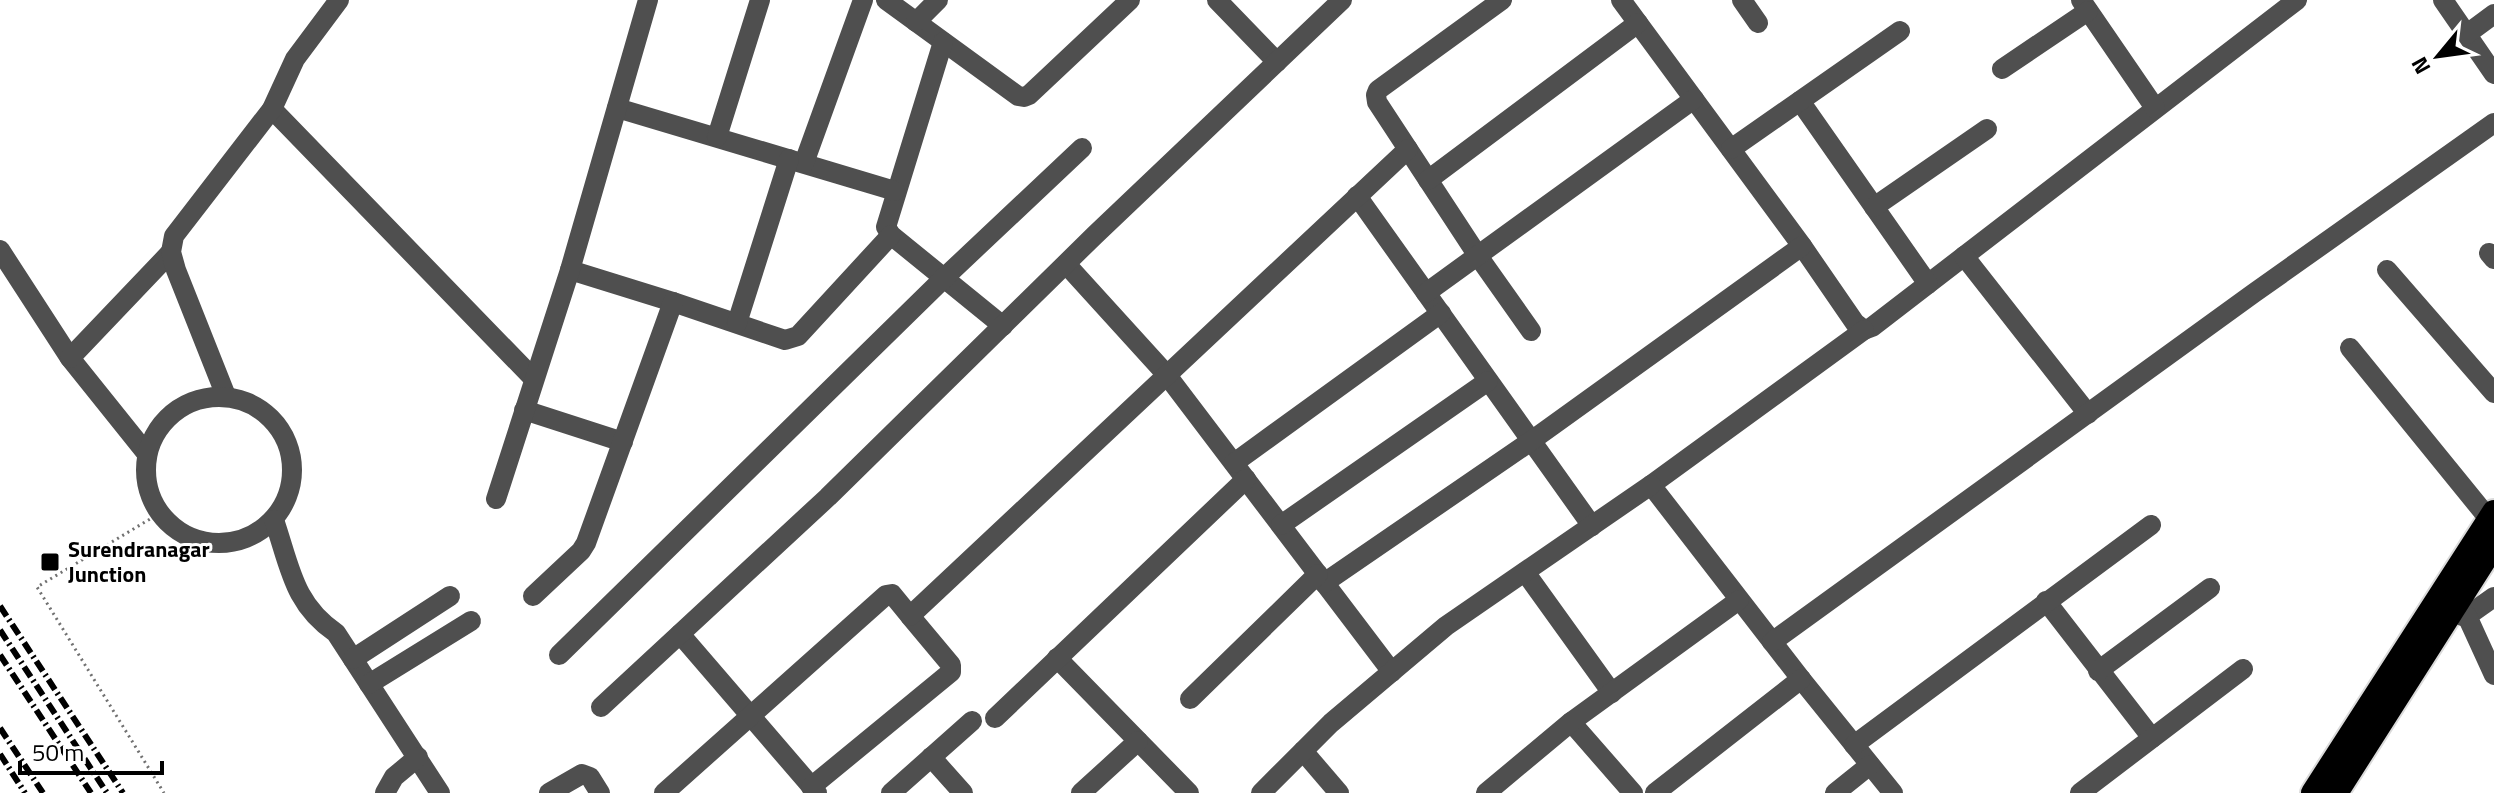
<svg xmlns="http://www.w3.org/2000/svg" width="2494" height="793" font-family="'Titillium Web',sans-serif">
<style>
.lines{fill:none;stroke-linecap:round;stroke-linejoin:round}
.highway-casing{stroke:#dbdbdb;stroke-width:28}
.path{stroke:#717171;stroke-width:3;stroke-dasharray:2 4;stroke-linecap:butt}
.minor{stroke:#4f4f4f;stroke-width:20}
.highway{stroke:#000;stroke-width:24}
.rail{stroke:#000;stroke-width:6;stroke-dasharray:12 4 2 4;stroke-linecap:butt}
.poi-dot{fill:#000;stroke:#fff;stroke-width:3}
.labels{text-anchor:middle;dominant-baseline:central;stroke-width:6;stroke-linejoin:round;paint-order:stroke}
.poi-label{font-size:22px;font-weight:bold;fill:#000;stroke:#fff;text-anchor:start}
</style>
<rect width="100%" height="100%" fill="#fff"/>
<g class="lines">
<defs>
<g id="highway">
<polyline points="2313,793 2494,512"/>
<polyline points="2336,793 2494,545"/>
</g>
</defs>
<use href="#highway" class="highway-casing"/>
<polyline class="path" points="160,513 37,587 164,793"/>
<g class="minor">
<polyline points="886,0 1018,96 1024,97 1029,95 1130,0"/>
<polyline points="1217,0 1277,62"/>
<polyline points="1502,0 1378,90 1376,95 1377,102 1478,256 1531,331"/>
<polyline points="1621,0 1802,246 1855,323 1864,330 1872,327 2297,0"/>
<polyline points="1742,0 1758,23"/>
<polyline points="2081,0 2155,108"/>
<polyline points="2443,0 2494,74"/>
<polyline points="916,22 938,0"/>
<polyline points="2467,34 2494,14"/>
<polyline points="943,42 886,227 891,235 1003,326"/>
<polyline points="2002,69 2088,11"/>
<polyline points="1800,101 1928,284"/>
<polyline points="617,108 895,191"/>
<polyline points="272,109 534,379"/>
<polyline points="717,137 760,0"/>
<polyline points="1731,149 1900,31"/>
<polyline points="804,163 863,0"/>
<polyline points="1428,180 1638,23"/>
<polyline points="1357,196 1592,526"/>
<polyline points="1874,207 1987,129"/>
<polyline points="0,250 70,358 147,454"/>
<polyline points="2489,253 2494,259"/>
<polyline points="1964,256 2088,414"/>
<polyline points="1066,264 1166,374 1392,672"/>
<polyline points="570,270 673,302 785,340 798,336 891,235"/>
<polyline points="2387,270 2494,393"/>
<polyline points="1426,293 1694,99"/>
<polyline points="737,323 789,159"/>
<polyline points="1864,330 1651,485 1801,679 1893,793"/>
<polyline points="2350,348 2489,519"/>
<polyline points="70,358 171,252"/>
<polyline points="226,396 176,270 171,252 174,236 272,109 295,59 339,0"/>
<circle cx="219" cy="470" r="73"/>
<polyline points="524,410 623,442"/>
<polyline points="1234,463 1441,313"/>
<polyline points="496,499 570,270 648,0"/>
<path d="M274,520c16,46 19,84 62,113l104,160"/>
<polyline points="1281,525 1488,381"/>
<polyline points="1525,572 1612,693"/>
<polyline points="1324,583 1531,441 1802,246"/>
<polyline points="533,596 581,551 586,543 673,302"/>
<polyline points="2046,601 2152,738"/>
<polyline points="2460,610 2463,616 2467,616 2494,597"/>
<polyline points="2467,616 2494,675"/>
<polyline points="680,634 817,793"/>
<polyline points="1772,642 2254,293 2494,123"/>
<polyline points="559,655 944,278 1082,148"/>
<polyline points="1057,658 1189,793"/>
<polyline points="353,659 450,596"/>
<polyline points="2098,671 2210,588"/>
<polyline points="369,684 471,621"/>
<polyline points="1190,699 1318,574"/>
<polyline points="601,707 828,497 1095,235 1342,0"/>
<polyline points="995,718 1246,479"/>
<polyline points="1571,722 1633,793"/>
<polyline points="1854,745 2151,525"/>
<polyline points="1303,751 1339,793"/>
<polyline points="931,757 963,793"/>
<polyline points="811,787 951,672 951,665 910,616"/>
<polyline points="385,793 394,777 418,757"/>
<polyline points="549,793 582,774 590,777 600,793"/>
<polyline points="664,793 886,595 892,594 910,616 1408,149"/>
<polyline points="891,793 972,721"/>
<polyline points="1081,793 1138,741"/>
<polyline points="1261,793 1331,723 1446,626 1651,485"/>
<polyline points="1486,793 1571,722 1739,600"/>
<polyline points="1655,793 1801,679"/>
<polyline points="1835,793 1870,765"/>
<polyline points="2080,793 2243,669"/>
</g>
<use href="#highway" class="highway"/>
<g class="rail">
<polyline points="0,606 123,793"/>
<polyline points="0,630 107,793"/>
<polyline points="0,655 91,793"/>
<polyline points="0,728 43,793"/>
<polyline points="0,754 25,793"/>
</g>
</g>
<rect class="poi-dot" x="40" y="552" width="20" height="20" rx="4"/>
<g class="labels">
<g class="poi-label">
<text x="68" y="549">Surendranagar<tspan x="68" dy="25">Junction</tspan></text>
</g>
</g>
<g transform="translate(2438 56) rotate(241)" stroke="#ffffff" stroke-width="6" paint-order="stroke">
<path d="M0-6L14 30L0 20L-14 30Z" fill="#000000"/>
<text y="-12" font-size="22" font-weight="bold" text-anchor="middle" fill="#000000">N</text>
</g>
<path d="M20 761v12h142v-12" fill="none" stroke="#000000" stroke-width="4"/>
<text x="32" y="761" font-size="24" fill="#000000" stroke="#ffffff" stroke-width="6" paint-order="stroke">50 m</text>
</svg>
